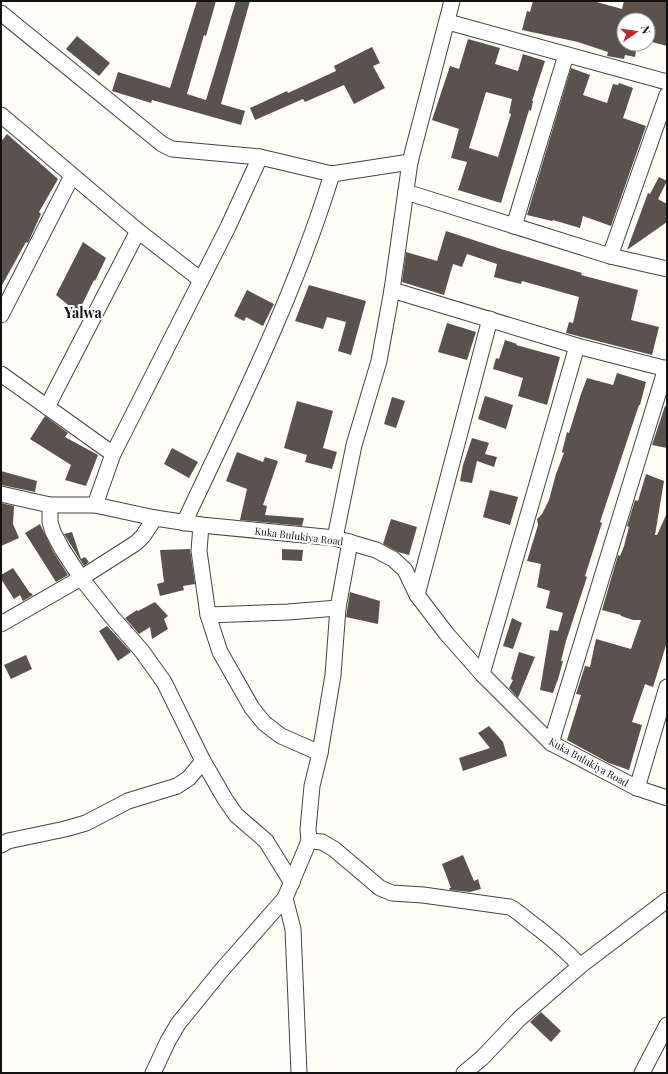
<svg xmlns="http://www.w3.org/2000/svg" width="668" height="1074" font-family="'Playfair Display',serif">
<style>
.building{fill:#5a524d;fill-rule:evenodd}
.lines{fill:none;stroke-linecap:round;stroke-linejoin:round}
.street-casing{stroke:#444;stroke-width:17}
.street{stroke:#fff;stroke-width:15}
.labels{text-anchor:middle;dominant-baseline:central;stroke-width:4;stroke-linejoin:round;paint-order:stroke}
.street-label{font-size:10px;fill:#111;stroke:#fff}
.district-label{font-size:14px;font-weight:bold;fill:#111;stroke:#fff}
</style>
<rect width="100%" height="100%" fill="#fffdf5"/>
<g class="building">
<polygon points="197,1 216,1 206,36 204,35 187,94 206,100 236,1 250,1 221,104 245,111 241,125 152,100 151,103 112,91 118,72 170,88"/>
<polygon points="533,1 593,1 622,9 624,1 667,1 667,46 648,41 648,20 624,20 624,32 622,41 624,41 624,44 637,44 635,57 625,55 624,59 607,56 608,52 578,42 522,30 527,11 530,12"/>
<polygon points="77,36 110,63 99,76 66,49"/>
<path d="M468,39l32,9 -5,16 23,7 5,-17 22,7 -13,40h1l-2,10 -2,-1 -28,93 -43,-13 9,-28 -16,-4 8,-29 -27,-9 18,-54 9,3zM486,92l26,7 -3,14 2,1 -13,43 -29,-9z"/>
<polygon points="372,47 380,63 373,66 385,88 354,104 344,85 305,102 303,99 255,120 250,108 287,91 288,93 336,71 334,66"/>
<polygon points="571,68 590,75 583,95 607,103 613,84 618,85 619,83 633,88 623,118 646,126 611,226 583,216 580,228 553,220 552,221 527,215"/>
<polygon points="7,134 58,179 39,212 41,214 28,243 26,242 1,287 1,142"/>
<polygon points="659,177 667,181 658,199 667,204 667,222 627,250 648,193 650,194"/>
<polygon points="446,231 501,249 582,273 581,275 638,290 631,320 659,327 652,355 566,333 569,322 573,323 579,297 522,281 521,284 494,277 497,264 467,254 462,267 453,264 444,295 402,282 406,252 437,261"/>
<polygon points="83,242 106,258 95,281 94,280 78,313 56,295"/>
<polygon points="309,285 366,301 351,355 338,351 346,322 327,317 323,329 295,321"/>
<polygon points="247,290 274,304 263,326 246,317 244,321 234,316"/>
<polygon points="447,323 476,332 467,360 438,352"/>
<polygon points="505,340 517,344 516,345 560,357 547,405 518,396 523,378 493,369 496,358 499,359"/>
<polygon points="617,373 646,382 640,405 639,405 600,522 602,523 585,576 587,577 566,641 561,661 563,661 559,676 553,693 540,690 550,630 558,631 563,613 546,608 550,591 537,587 541,564 527,561 538,525 537,519 542,514 549,500 556,474 564,453 562,452 567,432 569,433 581,394 587,378 613,385"/>
<polygon points="485,396 513,405 506,429 478,419"/>
<polygon points="392,397 405,401 396,428 384,424"/>
<polygon points="297,401 333,411 323,448 337,452 332,469 305,462 307,455 284,448"/>
<polygon points="665,406 667,406 667,448 652,445"/>
<polygon points="45,416 68,433 65,437 98,455 86,486 65,480 71,465 30,439"/>
<polygon points="472,438 489,443 485,454 497,457 494,467 477,461 472,483 460,481 463,465"/>
<polygon points="172,448 198,462 189,478 164,464"/>
<polygon points="237,452 263,462 265,457 278,461 263,505 267,506 265,515 304,518 302,526 240,520 247,489 226,481"/>
<polygon points="1,471 37,481 35,492 1,485"/>
<polygon points="646,474 664,481 655,535 657,535 667,513 667,642 653,687 645,684 632,722 642,725 629,770 609,763 567,740 581,695 576,694 585,666 590,667 596,639 631,649 641,620 633,620 621,616 621,615 602,610 618,555 620,556 624,546 629,527 627,526 635,500 638,501"/>
<polygon points="490,490 518,497 510,525 483,517"/>
<polygon points="1,503 14,506 13,524 19,538 1,546"/>
<polygon points="391,519 417,527 409,555 398,552 383,544"/>
<polygon points="40,524 54,553 68,575 56,582 25,533"/>
<polygon points="72,532 81,559 85,557 89,562 84,566 64,534"/>
<polygon points="190,549 195,584 183,586 184,590 160,596 157,584 164,582 160,550"/>
<polygon points="282,549 303,550 302,561 282,560"/>
<polygon points="13,568 30,593 31,593 33,595 23,601 20,595 14,599 1,579 1,575"/>
<polygon points="350,592 380,601 378,624 346,617"/>
<polygon points="155,602 168,616 164,619 168,629 152,639 150,627 139,634 125,618 137,610 138,611"/>
<polygon points="512,618 522,623 513,649 503,646"/>
<polygon points="107,626 131,652 118,661 99,631"/>
<polygon points="519,652 535,657 518,698 509,688 513,680 511,679"/>
<polygon points="26,655 32,669 11,679 4,665"/>
<polygon points="489,726 503,742 507,756 463,771 459,758 490,748 478,733"/>
<polygon points="463,855 474,881 478,879 481,889 470,892 450,890 449,888 451,888 442,864"/>
<polygon points="541,1012 561,1031 551,1042 530,1022"/>
</g>
<g class="lines">
<defs>
<g id="street">
<polyline points="1,13 162,144 172,149 260,157 332,174 410,162"/>
<polyline points="448,22 667,82"/>
<polyline points="1,115 138,231 201,280"/>
<polyline points="406,192 610,256 667,269"/>
<polyline points="514,226 566,55"/>
<polyline points="610,256 667,95"/>
<polyline points="392,290 577,346 667,369"/>
<polyline points="1,315 72,176"/>
<polyline points="1,374 113,454"/>
<polyline points="47,407 138,231"/>
<polyline points="1,494 50,505 95,505 155,518 201,525 335,538 376,550 393,559 405,570 417,595 446,633 482,674 551,743 637,788 667,798"/>
<polyline points="50,505 50,522 53,532 62,549 81,578 112,617 141,650 164,682 203,761 225,799 236,815 266,841 292,883"/>
<polyline points="95,505 113,454 228,227 260,157"/>
<path d="M184,523c54,-115 111,-228 148,-349"/>
<polyline points="201,525 199,551 208,615 220,652 252,708 264,723 281,736 320,753"/>
<polyline points="335,538 354,445 379,361 392,290 410,162 452,1"/>
<polyline points="417,595 490,319"/>
<polyline points="208,615 288,612 338,608"/>
<polyline points="1,624 81,578 136,543 143,536 155,518"/>
<polyline points="482,674 577,346"/>
<polyline points="551,743 666,368"/>
<polyline points="637,788 667,687"/>
<path d="M309,841l13,1 12,7 46,39 12,5 31,2 87,12c10,6 18,14 28,21 15,12 29,23 42,38"/>
<polyline points="1,845 8,841 65,829 86,823 128,801 177,786 189,778 203,761"/>
<polyline points="285,898 293,929 299,1073"/>
<polyline points="153,1073 168,1041 178,1024 220,972 285,898 309,841 308,829 312,786 320,753 333,675 338,608 350,542"/>
<polyline points="464,1073 482,1058 519,1019 580,966 667,900"/>
<polyline points="642,1073 667,1025"/>
</g>
</defs>
<use href="#street" class="street-casing"/>
<use href="#street" class="street"/>
</g>
<g class="labels">
<g class="street-label">
<text transform="translate(299 536) rotate(7)">Kuka Bulukiya Road</text>
<text transform="translate(589 762) rotate(29)">Kuka Bulukiya Road</text>
</g>
<g class="district-label">
<text x="83" y="312">Yalwa</text>
</g>
</g>
<rect width="668" height="1074" fill="none" stroke="#111111" stroke-width="4"/>
<g transform="translate(636 32) rotate(77)"><circle r="19" fill="#ffffff" stroke="#a0a0a0"/>
<path d="M0-3L7 15L0 10L-7 15Z" fill="#c4262e"/>
<text y="-6" font-size="11" font-weight="bold" text-anchor="middle" fill="#111111">N</text>
</g>
</svg>
